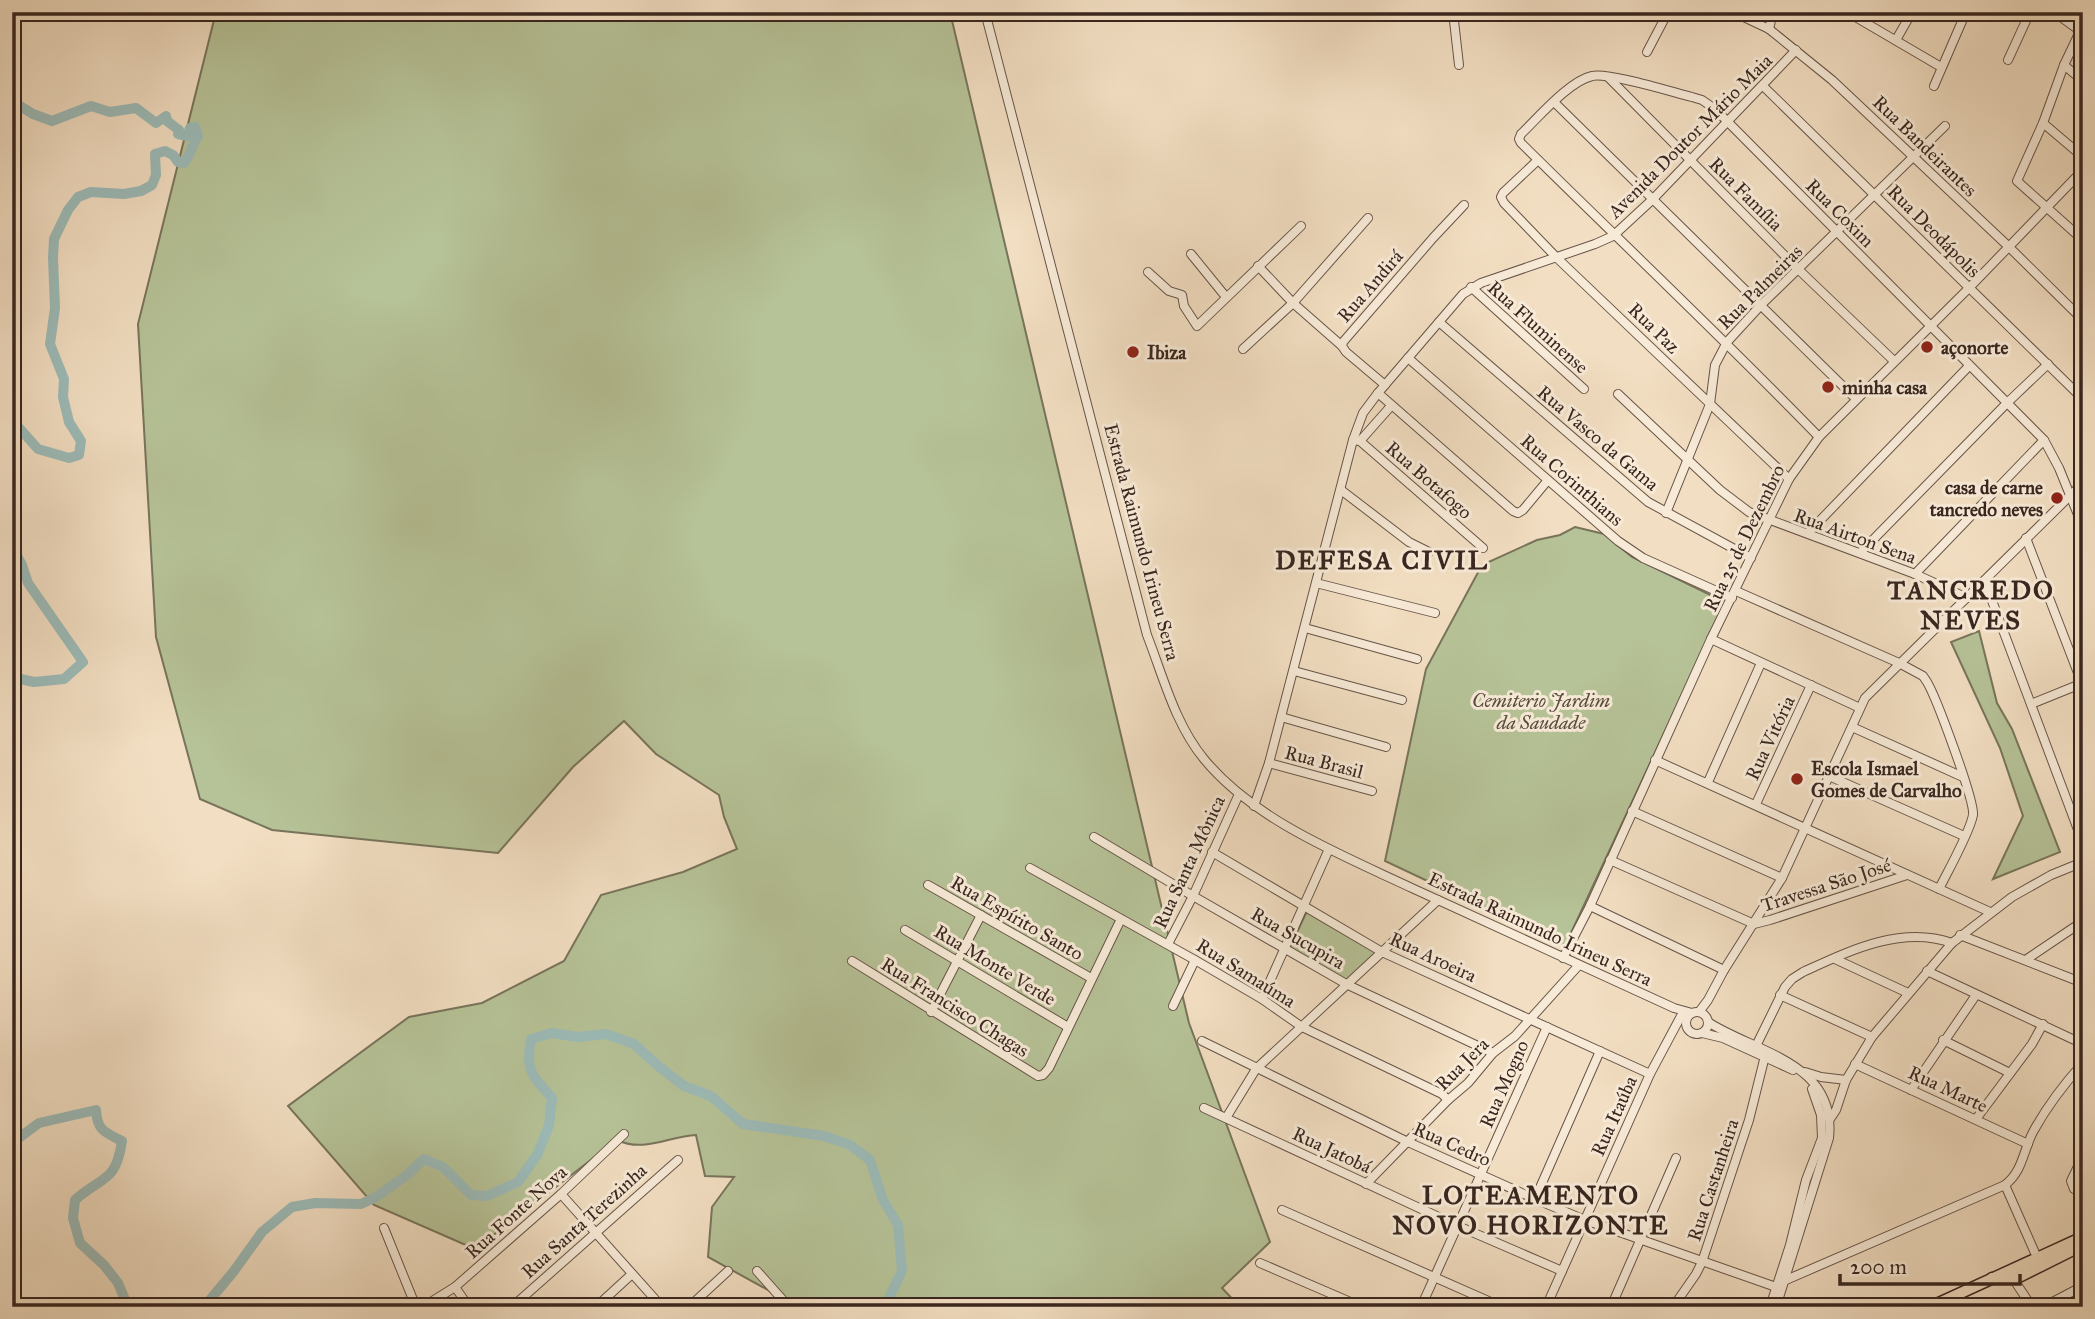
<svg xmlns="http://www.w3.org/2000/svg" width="2095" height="1319" font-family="'IM FELL Great Primer',serif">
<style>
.green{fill:#b6c297;stroke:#78745b;stroke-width:2}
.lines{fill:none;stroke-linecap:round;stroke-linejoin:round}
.river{stroke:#9cbbb8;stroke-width:10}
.minor-casing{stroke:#675448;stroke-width:10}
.major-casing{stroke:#39261f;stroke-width:13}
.minor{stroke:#f7ead7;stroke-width:8}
.major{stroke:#f2dec2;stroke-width:10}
.poi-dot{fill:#8f2418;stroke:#f7ead7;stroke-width:2.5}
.labels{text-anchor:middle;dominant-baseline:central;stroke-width:6;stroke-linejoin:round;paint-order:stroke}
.street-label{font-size:19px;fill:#39261f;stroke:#f7ead7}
.poi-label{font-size:19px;font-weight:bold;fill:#39261f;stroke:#f7ead7;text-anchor:start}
.park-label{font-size:19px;font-style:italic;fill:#584d3d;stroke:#f7ead7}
.district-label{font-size:26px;font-weight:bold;letter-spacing:2px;fill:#39261f;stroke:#f7ead7}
</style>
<rect width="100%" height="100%" fill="#f2dec2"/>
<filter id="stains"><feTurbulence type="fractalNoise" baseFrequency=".00286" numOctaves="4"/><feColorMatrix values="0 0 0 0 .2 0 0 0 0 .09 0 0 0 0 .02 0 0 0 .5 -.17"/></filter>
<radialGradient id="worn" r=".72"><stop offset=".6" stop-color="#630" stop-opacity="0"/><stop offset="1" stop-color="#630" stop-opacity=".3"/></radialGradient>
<g class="green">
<path d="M216,12h734l239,1011 81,219 -48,46 18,19h-441l-91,-50 4,-50 22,-30 -29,-1 -9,-41c-27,1 -52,18 -79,5l-142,109 -101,-44 -86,-99 121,-89 73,-14 82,-42 37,-66 82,-23 54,-23 -13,-32 -5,-22 -63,-41 -32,-33 -51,46 -75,86 -226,-23 -72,-31 -44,-162 -18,-313z"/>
<polygon points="1575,527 1604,534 1632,557 1725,602 1565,946 1385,861 1426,669 1482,565 1537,540 1560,535"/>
<polygon points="1979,631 1997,703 2012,729 2060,852 1993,879 2023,816 2000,748 1951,642"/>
<polygon points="1307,911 1377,952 1347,981 1290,947"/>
</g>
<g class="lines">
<g class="river">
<path d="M12,101l21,13 19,7 39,-15 19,6 26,-4 20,15 10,-7 1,5 12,9 -1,4 9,2 3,-8 5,-1 3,9c-6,9 -7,18 -14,27l-6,-1 -5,-7 -8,-4 -10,3 1,21 -4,10 -11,6 -17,3 -33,-2 -13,5 -10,13 -14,29 -1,19 2,50 -5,36 14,35 -1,18 6,25 12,19 -2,14 -10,3 -31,-9 -26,-29"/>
<polyline points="12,547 22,565 28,583 83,662 64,679 34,682 12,677"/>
<path d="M12,1143l27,-20 57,-13c1,20 8,22 26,31 -6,42 -20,35 -47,59l-2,18 7,25 24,22 14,18 10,24"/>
<path d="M204,1307l30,-36 28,-39 30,-25 23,-4 46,1 15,-7 31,-22 17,-16 19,8 28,28 16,1 31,-14 19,-27 12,-29 3,-28c-20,-22 -27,-28 -21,-59l21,-6 26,4 28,-3 28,10 23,21 27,21 27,10 32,28 81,12 26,9 20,15 13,40 15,25 4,46 -15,31 2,5"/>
</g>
<defs>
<g id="minor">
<path d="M985,12l162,623c16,41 28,89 57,124 51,62 138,96 210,130 86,40 173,79 260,119l18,5"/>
<polyline points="1453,12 1459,65"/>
<polyline points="1733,12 1769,29 1832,80 2008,246 2083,320"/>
<polyline points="1847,12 1941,67"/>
<polyline points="1950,12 1962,19"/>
<polyline points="2054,12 2083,33"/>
<polyline points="2083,25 2064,65 2043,123 2017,181 2083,240"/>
<polyline points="1769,29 1773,12"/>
<polyline points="1896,40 1912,12"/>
<polyline points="1647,52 1668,12"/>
<polyline points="2008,60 2030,12"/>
<polyline points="2064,65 2083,81"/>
<polyline points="1608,77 1799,270 1894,361"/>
<polyline points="1763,86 2083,399"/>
<polyline points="1934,86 1966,12"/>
<polyline points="1554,102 1856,399"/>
<polyline points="2043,123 2083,157"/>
<polyline points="1538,160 1503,193 1501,197 1504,203 1557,258 1789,479"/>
<polyline points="1191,254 1226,297"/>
<polyline points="1258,266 1293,303 1342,346"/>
<polyline points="1148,272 1169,291 1182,295 1184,306 1197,326 1301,226"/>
<polyline points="1471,287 1584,389"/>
<polyline points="1439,322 1648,502 1751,558"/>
<polyline points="1243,349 1293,303 1368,218"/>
<polyline points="1408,358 1618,541 1643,558 1732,598"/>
<polyline points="1385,385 1346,352 1342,346 1343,342 1433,238 1464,205"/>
<polyline points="1378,393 1513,511 1518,513 1523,510 1548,480"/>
<polyline points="1618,394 1720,490 1749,512 1915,574 1967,598"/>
<path d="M1819,437c-97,-100 -199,-196 -298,-294l-2,-4 2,-5c17,-16 48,-53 71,-58 16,-4 80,16 100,21l10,3 13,9 329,331 15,28 24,59"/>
<polyline points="1353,440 1360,441 1483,548"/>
<polyline points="1360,441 1391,406"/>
<polyline points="1341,490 1409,542 1429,552"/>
<polyline points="1666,513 1710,404 1715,365 1727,342 1761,305 1945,126"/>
<polyline points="1808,533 1969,366"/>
<polyline points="2026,538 2083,686"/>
<polyline points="1860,553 2007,403 2048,364"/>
<polyline points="1915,574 2044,440"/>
<polyline points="1985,582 2083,843"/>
<polyline points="1316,583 1435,613"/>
<path d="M1736,591l163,72 24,13 4,6c9,15 48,119 46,133 -3,17 -25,56 -34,74"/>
<polyline points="1305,628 1417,659"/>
<polyline points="1711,639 1860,708"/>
<polyline points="1294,671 1402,700"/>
<polyline points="2031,704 2083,683"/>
<polyline points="1281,717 1386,747"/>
<polyline points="1852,727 1963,777"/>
<polyline points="1655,760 1990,912"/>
<polyline points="1269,763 1372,791"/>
<polyline points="1829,776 1964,836"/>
<polyline points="1708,782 1761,663"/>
<polyline points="1756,804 1811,685"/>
<polyline points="1254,806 1269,763 1353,440 1363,413 1378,393 1463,294 1481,283 1595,244 1613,236 1653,199 1796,50"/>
<polyline points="1632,811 1782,878"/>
<polyline points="1094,837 1193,896 1348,985 1493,1053"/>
<polyline points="1212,852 1382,952 1650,1074"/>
<polyline points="1610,860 1754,924 1770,920 1907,875"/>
<polyline points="1030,868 1195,960 1262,999 1302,1027 1442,1094 1448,1100"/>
<polyline points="928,885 1091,978"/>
<polyline points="1590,906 1724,970"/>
<polyline points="905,930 1068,1027"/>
<polyline points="1960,935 2083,983"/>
<polyline points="1168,944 1193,896 1239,794"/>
<polyline points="1563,958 1590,906 1711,639 1789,479 1819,437 1969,288 2083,170"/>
<polyline points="1835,959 1908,993"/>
<polyline points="2027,959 2076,926 2083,924"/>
<polyline points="852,961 1038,1076 1043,1075 1049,1068 1121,919"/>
<polyline points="1927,971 2083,1044"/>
<polyline points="1780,995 1872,1037"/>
<polyline points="1262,999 1329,849"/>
<polyline points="1173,1006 1195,960"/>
<circle cx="1697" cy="1023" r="11"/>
<polyline points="931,1012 981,915"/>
<polyline points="1699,1012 1708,1000 1724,970 1782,878 1865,698 2083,483"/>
<path d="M1708,1022c48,31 129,40 121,116l-53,169"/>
<polyline points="1702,1033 1723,1038 1793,1070"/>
<polyline points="1943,1040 2010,1073"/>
<polyline points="1202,1041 1408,1142 1535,1199 1585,1220 1776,1287"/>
<path d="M1756,1046l29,-59 7,-8 11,-7c46,-21 98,-47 149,-29"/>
<polyline points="1855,1064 2028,1144"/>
<polyline points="1805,1072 1821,1077 1846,1080"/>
<polyline points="1911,1090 1976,995"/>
<polyline points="1204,1108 1458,1226 1562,1271"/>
<polyline points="1226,1118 1256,1069 1438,900"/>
<polyline points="1830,1119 1836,1110 1846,1080 1872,1037 1952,943 2012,897 2051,875 2083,862"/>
<polyline points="1976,1119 2032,1044 2043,1024"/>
<polyline points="2083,1156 2071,1181 2074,1189 2083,1193"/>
<polyline points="1366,1184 1448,1100 1468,1083 1493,1053 1515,1036 1579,965"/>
<polyline points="2005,1185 2039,1262"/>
<polyline points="561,1194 662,1307"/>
<polyline points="1535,1199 1600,1051"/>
<polyline points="1282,1210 1502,1307"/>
<polyline points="384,1228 416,1307"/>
<polyline points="1260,1263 1362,1307"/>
<polyline points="757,1271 789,1307"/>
<polyline points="2012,1277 2032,1307"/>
<path d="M1786,1280l219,-95c18,-14 18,-34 28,-53 13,-24 32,-49 50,-69"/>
<polyline points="455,1287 469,1307"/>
<polyline points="423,1307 455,1287 561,1194 624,1134"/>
<polyline points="512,1307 678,1160"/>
<polyline points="596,1307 632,1274"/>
<polyline points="689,1307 728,1271"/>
<polyline points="771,1307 781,1298"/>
<polyline points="1421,1307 1547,1027"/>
<polyline points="1546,1307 1650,1074 1681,1016"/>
<polyline points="1611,1307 1676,1158"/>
<polyline points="1673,1307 1696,1274 1702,1262 1749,1120 1765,1056"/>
<polyline points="1770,1307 1790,1245 1806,1180 1822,1138 1821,1115 1812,1089"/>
<polyline points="2043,1307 2083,1286"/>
</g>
<g id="major">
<polyline points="1992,1278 2017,1278 2083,1245"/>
<polyline points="1930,1307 2083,1237"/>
</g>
</defs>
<use href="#minor" class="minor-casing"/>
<use href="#major" class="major-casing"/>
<use href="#minor" class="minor"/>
<use href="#major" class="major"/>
</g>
<g class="poi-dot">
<circle cx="1927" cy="347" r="7"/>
<circle cx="1133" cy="352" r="7"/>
<circle cx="1828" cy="387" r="7"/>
<circle cx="2057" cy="498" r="7"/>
<circle cx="1797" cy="779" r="7"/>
</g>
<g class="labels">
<g class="street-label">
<text transform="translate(1690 136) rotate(-45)">Avenida Doutor Mário Maia</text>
<text transform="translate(1925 146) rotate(44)">Rua Bandeirantes</text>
<text transform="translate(1746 194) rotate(45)">Rua Família</text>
<text transform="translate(1840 213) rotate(45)">Rua Coxim</text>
<text transform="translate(1934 231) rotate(45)">Rua Deodápolis</text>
<text transform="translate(1370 286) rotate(-49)">Rua Andirá</text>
<text transform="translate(1760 287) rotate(-45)">Rua Palmeiras</text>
<text transform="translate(1538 327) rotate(42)">Rua Fluminense</text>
<text transform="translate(1654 328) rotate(44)">Rua Paz</text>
<text transform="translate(1598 438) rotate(40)">Rua Vasco da Gama</text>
<text transform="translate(1429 480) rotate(41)">Rua Botafogo</text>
<text transform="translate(1572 480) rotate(41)">Rua Corinthians</text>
<text transform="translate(1855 536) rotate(20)">Rua Airton Sena</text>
<text transform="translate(1744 538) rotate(-64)">Rua 25 de Dezembro</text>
<text transform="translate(1142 542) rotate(75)">Estrada Raimundo Irineu Serra</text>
<text transform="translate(1770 738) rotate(-65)">Rua Vitória</text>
<text transform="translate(1324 762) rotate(15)">Rua Brasil</text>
<text transform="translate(1189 862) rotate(-65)">Rua Santa Mônica</text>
<text transform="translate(1826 885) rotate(-18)">Travessa São José</text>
<text transform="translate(1017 918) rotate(30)">Rua Espírito Santo</text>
<text transform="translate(1540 929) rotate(25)">Estrada Raimundo Irineu Serra</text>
<text transform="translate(1298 938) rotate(30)">Rua Sucupira</text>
<text transform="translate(1433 957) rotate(25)">Rua Aroeira</text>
<text transform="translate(995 965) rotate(31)">Rua Monte Verde</text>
<text transform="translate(1246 973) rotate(32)">Rua Samaúma</text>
<text transform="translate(955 1007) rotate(32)">Rua Francisco Chagas</text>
<text transform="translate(1462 1064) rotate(-45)">Rua Jera</text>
<text transform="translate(1504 1084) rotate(-66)">Rua Mogno</text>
<text transform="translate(1948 1089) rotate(25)">Rua Marte</text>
<text transform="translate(1614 1116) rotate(-66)">Rua Itaúba</text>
<text transform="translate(1452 1144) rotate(24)">Rua Cedro</text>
<text transform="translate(1332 1150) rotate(25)">Rua Jatobá</text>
<text transform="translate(1713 1180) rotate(-72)">Rua Castanheira</text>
<text transform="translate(516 1212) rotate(-42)">Rua Fonte Nova</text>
<text transform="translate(584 1221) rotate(-42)">Rua Santa Terezinha</text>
</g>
<g class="poi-label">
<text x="1941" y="347">açonorte</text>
<text x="1147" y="352">Ibiza</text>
<text x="1842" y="387">minha casa</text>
<text x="2043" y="487" text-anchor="end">casa de carne<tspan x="2043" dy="22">tancredo neves</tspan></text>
<text x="1811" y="768">Escola Ismael<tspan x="1811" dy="22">Gomes de Carvalho</tspan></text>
</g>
<g class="park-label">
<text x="1541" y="700">Cemiterio Jardim<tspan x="1541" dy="22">da Saudade</tspan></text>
</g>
<g class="district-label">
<text x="1382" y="560">DEFESA CIVIL</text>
<text x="1971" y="590">TANCREDO<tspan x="1971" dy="30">NEVES</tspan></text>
<text x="1531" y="1195">LOTEAMENTO<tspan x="1531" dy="30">NOVO HORIZONTE</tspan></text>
</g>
</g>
<rect width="2095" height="1319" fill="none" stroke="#f2dec2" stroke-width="42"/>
<rect x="14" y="14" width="2067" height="1291" fill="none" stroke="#39261f" stroke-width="3.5"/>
<rect x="21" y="21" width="2053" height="1277" fill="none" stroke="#39261f" stroke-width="2"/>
<path d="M1840 1274v10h180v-10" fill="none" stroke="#39261f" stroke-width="3.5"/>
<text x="1850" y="1274" font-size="21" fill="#39261f" stroke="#f7ead7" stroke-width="5" paint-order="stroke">200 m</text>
<rect width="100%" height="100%" filter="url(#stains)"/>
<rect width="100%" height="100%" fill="url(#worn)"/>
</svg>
